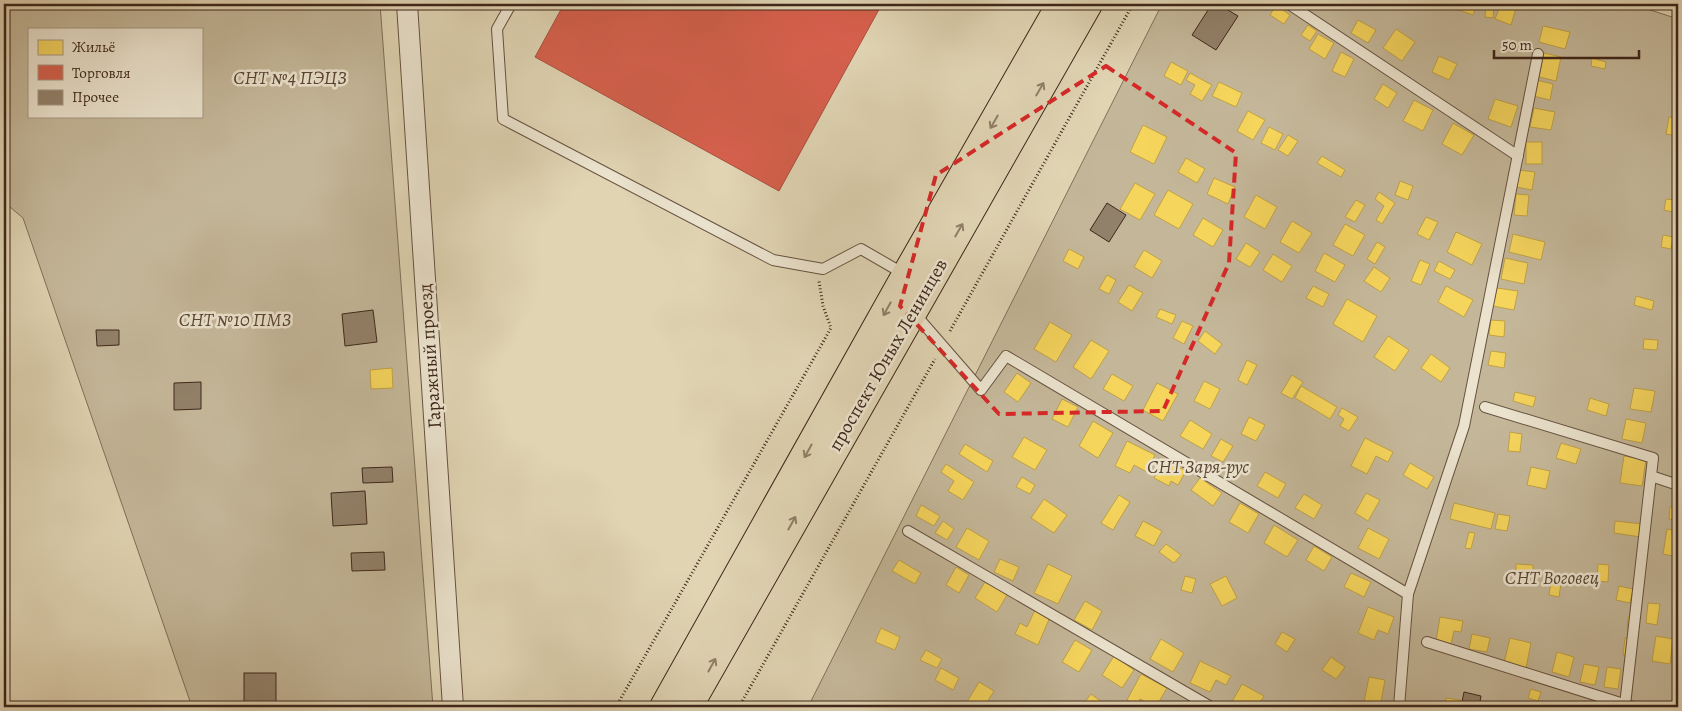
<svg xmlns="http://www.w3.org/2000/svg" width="1682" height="711" font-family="Alegreya,serif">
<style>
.green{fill:#c4b799;stroke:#816f5a;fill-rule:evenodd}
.homes{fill:#f6d55c;stroke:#bfa148}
.shops{fill:#d6604d;stroke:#a84f3e}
.building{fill:#92816a;stroke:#3e271a}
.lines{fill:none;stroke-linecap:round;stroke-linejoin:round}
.lane-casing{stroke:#665240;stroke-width:12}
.street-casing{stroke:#665240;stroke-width:22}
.primary-casing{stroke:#3e271a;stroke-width:30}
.path{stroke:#3e271a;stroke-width:3;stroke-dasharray:1 2.5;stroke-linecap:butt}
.lane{stroke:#ebe3ce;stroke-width:10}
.street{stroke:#ebe3ce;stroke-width:20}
.primary{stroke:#e0d4b3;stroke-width:28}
.oneway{stroke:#8f7e66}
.marked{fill:none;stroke:#d62828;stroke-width:4;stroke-dasharray:10 6;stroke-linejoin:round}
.labels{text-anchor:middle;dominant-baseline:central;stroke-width:5;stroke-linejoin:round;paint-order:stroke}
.park-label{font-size:19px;font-style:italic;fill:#594433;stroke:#ebe3ce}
.street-label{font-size:19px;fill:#3e271a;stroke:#ebe3ce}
</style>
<rect width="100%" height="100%" fill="#e0d4b3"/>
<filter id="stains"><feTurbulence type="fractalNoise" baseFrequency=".004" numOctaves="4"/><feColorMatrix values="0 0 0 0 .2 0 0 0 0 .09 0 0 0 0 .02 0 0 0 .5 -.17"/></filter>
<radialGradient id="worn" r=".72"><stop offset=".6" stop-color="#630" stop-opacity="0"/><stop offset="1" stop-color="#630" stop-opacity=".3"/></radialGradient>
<g class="green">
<path d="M4,4h376l53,703h-241l-169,-489 -19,-16zM29,29h172v87h-172z"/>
<polygon points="1162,4 1632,4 1678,19 1678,707 808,707"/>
</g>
<g class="homes">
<polygon points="1454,4 1477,4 1473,15 1453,8"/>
<polygon points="1486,4 1494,4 1493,18 1485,17"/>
<polygon points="1501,4 1516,8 1511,25 1495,19"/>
<polygon points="1276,5 1290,15 1284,24 1270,15"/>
<polygon points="1358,20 1376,30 1368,43 1351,33"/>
<polygon points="1308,25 1317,31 1310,41 1301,35"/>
<polygon points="1543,26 1570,32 1565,49 1539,42"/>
<polygon points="1396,29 1415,42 1402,61 1383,48"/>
<polygon points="1318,34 1334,43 1325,59 1309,49"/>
<polygon points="1341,52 1354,59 1345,77 1332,71"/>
<polygon points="1678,52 1678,69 1675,68"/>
<polygon points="1544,53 1561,57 1556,81 1539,77"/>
<polygon points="1439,56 1457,64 1449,80 1432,72"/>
<polygon points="1592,58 1606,62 1605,69 1591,66"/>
<polygon points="1171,62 1188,71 1181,85 1164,76"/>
<polygon points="1190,73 1212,85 1202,101 1190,94 1195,85 1186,80"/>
<polygon points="1536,80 1553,84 1550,100 1533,96"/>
<polygon points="1219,82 1242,93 1236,107 1212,96"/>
<polygon points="1675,82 1678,82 1678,93 1674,93"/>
<polygon points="1383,84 1397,93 1388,108 1374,99"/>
<polygon points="1495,99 1518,106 1511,127 1488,119"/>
<polygon points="1414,100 1433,110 1423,131 1403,121"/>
<polygon points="1534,108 1555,112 1551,130 1530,127"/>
<polygon points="1248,111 1265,120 1253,140 1237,131"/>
<polygon points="1669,117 1678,118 1678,136 1666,134"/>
<polygon points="1453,123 1474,135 1462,155 1442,144"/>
<polygon points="1143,125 1167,137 1154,164 1130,152"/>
<polygon points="1269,127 1283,134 1275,150 1261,143"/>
<polygon points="1288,135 1298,141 1288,156 1278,150"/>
<rect x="1526" y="142" width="16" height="22"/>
<polygon points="1675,147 1678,148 1678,167 1672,166"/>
<polygon points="1322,156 1345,170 1341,177 1317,163"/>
<polygon points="1186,158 1205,169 1197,183 1178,172"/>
<polygon points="1519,170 1535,172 1532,190 1516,187"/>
<polygon points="1214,178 1235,187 1228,204 1207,194"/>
<polygon points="1400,181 1413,186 1408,200 1395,195"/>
<polygon points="1135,183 1155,194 1140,220 1120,209"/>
<polygon points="1168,190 1193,204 1179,229 1154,215"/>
<polygon points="1379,192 1395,203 1382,224 1376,220 1384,206 1375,199"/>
<polygon points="1516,194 1529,195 1527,216 1514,215"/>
<polygon points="1256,195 1277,207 1265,229 1244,217"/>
<polygon points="1666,199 1675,200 1673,212 1664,210"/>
<polygon points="1356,200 1365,205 1355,222 1345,217"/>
<polygon points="1426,217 1438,222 1429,240 1417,234"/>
<polygon points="1203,218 1223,230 1213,247 1193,235"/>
<polygon points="1292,221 1312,233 1299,253 1280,242"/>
<polygon points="1345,224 1365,235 1353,256 1333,245"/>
<polygon points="1456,232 1482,244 1472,265 1447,252"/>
<polygon points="1513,234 1545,242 1541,260 1509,252"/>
<polygon points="1663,235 1673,237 1671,249 1661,247"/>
<polygon points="1377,242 1385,247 1375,264 1367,259"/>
<polygon points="1246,243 1260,252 1250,267 1236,259"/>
<polygon points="1069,249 1084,257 1078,269 1063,261"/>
<polygon points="1144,250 1162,261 1152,278 1134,267"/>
<polygon points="1324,253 1345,265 1335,282 1315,271"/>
<polygon points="1273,254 1292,266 1282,282 1263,270"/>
<polygon points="1505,258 1528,263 1524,284 1501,279"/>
<polygon points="1420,260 1430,264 1421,285 1411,281"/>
<polygon points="1439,261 1455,270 1450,279 1434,271"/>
<polygon points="1374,267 1390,278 1381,292 1364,281"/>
<polygon points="1107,275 1116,280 1109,294 1099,289"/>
<polygon points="1129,285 1143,293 1132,311 1118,302"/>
<polygon points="1313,286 1329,294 1323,307 1306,298"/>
<polygon points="1446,286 1473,300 1464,317 1438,302"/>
<polygon points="1497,288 1518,291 1514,310 1493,306"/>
<polygon points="1636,296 1654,301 1652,310 1634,305"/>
<polygon points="1347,299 1377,316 1363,342 1333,324"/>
<polygon points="1160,309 1176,315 1172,324 1156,317"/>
<polygon points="1491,320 1505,321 1504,337 1489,335"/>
<polygon points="1182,321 1193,326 1184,344 1173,338"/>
<polygon points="1050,322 1072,335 1056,362 1034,349"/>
<polygon points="1205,331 1222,344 1215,354 1198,341"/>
<polygon points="1388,336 1409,350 1395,371 1374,357"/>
<polygon points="1644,339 1658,340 1657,350 1643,349"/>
<polygon points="1091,340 1109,351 1091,379 1073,367"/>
<polygon points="1491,351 1506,353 1504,368 1488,365"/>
<polygon points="1431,354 1450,368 1441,382 1421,368"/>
<polygon points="1247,360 1257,365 1247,385 1238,380"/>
<polygon points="392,368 393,388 371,389 370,370"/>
<polygon points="1017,373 1031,383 1018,402 1004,392"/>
<polygon points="1112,374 1133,386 1124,401 1103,389"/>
<polygon points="1292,375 1303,382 1292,399 1281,393"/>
<polygon points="1204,381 1220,389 1210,409 1194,401"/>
<polygon points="1157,383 1178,394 1163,421 1143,410"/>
<polygon points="1301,386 1337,407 1330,419 1295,398"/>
<polygon points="1634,388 1655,391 1651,412 1630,409"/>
<polygon points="1515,392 1536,397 1533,407 1513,401"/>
<polygon points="1590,398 1609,404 1606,416 1587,410"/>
<polygon points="1062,399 1078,407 1068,427 1052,419"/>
<polygon points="1342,408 1358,417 1349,431 1340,426 1344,419 1338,415"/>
<polygon points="1249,417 1265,425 1256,441 1241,434"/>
<polygon points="1626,419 1646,423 1642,443 1622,439"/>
<polygon points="1190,420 1212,434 1203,449 1180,436"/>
<polygon points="1093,421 1113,433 1098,458 1079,446"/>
<polygon points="1510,432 1522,434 1520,452 1508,451"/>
<polygon points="1024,437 1047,450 1035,470 1012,457"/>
<polygon points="1365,438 1393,452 1388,462 1376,456 1367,474 1351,466"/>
<polygon points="1221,439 1233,446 1223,462 1211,456"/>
<polygon points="1127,441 1155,455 1147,472 1134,465 1130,473 1115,466"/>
<polygon points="1561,443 1581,449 1576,464 1556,458"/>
<polygon points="965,444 993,461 987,472 959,454"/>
<polygon points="1624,456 1646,460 1642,486 1620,483"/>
<polygon points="1164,459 1186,471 1178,485 1171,481 1169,486 1154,478"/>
<polygon points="1410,463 1434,477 1427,489 1403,475"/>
<polygon points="946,464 974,482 963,500 948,491 954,481 941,472"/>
<polygon points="1531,467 1550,471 1546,489 1527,485"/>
<polygon points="1265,472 1286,484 1278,498 1257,486"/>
<polygon points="1022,477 1035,485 1030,494 1016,487"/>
<polygon points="1200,478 1222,493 1213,506 1191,490"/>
<polygon points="1366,493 1380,500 1368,521 1355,513"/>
<polygon points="1304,494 1322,505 1314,519 1295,508"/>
<polygon points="1119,495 1130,502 1113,530 1101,523"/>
<polygon points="1044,499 1067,515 1054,533 1031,518"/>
<polygon points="1240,503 1259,514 1248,533 1229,522"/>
<polygon points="1454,503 1495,513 1491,529 1450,519"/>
<polygon points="921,505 940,516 934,526 916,516"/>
<polygon points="1670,507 1678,509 1678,520 1669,519"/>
<polygon points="1498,514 1510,516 1507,531 1495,529"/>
<polygon points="943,521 954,529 947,540 935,533"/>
<polygon points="1143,521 1162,531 1154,546 1135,536"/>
<polygon points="1615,521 1643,524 1641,537 1614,533"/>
<polygon points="1274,525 1298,540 1287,557 1264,543"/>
<polygon points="967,528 989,541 979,560 956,547"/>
<polygon points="1368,528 1389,539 1379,559 1358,548"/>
<polygon points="1667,529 1678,531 1678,557 1663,554"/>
<polygon points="1469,532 1475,533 1471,549 1465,548"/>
<polygon points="1166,544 1181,555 1174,563 1159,552"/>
<polygon points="1314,546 1332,557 1324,571 1306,560"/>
<polygon points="1000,559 1019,567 1013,581 994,572"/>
<polygon points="899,560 921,573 915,584 892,571"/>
<polygon points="1048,564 1072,576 1058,604 1034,593"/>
<polygon points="1516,564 1533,565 1533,574 1516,572"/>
<polygon points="1598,564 1609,565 1608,582 1597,581"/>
<polygon points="956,567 969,575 959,593 946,585"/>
<polygon points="1351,573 1371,582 1364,597 1344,587"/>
<polygon points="1185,576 1196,579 1192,593 1181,590"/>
<polygon points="1226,576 1237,598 1222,606 1210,584"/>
<polygon points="985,582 1007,595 997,612 975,598"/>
<polygon points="1551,582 1561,583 1559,597 1549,595"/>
<polygon points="1619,586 1633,589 1630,603 1616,600"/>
<polygon points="1085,601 1102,611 1092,630 1074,620"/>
<polygon points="1648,603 1660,604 1657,625 1646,623"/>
<polygon points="1368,607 1394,617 1388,634 1378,630 1374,640 1358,633"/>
<polygon points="1035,610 1050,617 1038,645 1015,634 1020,623 1027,627"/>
<polygon points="1440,617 1463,621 1461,632 1454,631 1451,644 1436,641"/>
<polygon points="1628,617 1636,618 1635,632 1627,631"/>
<polygon points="881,628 900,637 895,650 875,642"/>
<polygon points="1282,632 1295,639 1287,652 1275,644"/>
<polygon points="1472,634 1490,638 1487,652 1469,649"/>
<polygon points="1656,636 1673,639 1670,664 1652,661"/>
<polygon points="1510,638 1531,643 1526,668 1504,663"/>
<polygon points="1625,638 1635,639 1633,657 1623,655"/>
<polygon points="1161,639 1184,653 1173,672 1150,659"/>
<polygon points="1075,640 1092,650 1079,672 1062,662"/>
<polygon points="926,650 942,659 937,668 920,660"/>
<polygon points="1557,652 1574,657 1569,677 1552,672"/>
<polygon points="1114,656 1134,670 1122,688 1102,675"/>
<polygon points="1331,657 1345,667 1336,679 1322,670"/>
<polygon points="1200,661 1231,676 1226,685 1216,680 1210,692 1190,683"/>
<polygon points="1584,664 1599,667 1595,685 1580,682"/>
<polygon points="1607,667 1621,669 1618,689 1604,687"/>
<polygon points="941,668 959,678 953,690 935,680"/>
<polygon points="1141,674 1167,688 1156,707 1140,699 1137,705 1127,700"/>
<polygon points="1369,677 1385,680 1380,707 1363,707"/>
<polygon points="979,682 994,691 984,707 975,707 967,702"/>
<polygon points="1242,684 1264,696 1257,707 1229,707"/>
<polygon points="1531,689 1541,692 1538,701 1528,698"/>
<polygon points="1091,694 1109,707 1081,707"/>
<polygon points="1446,698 1460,700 1459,707 1445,707"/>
</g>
<polygon class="shops" points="564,4 882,4 779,191 535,57"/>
<g class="building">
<polygon points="1212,4 1218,4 1238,16 1216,50 1192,35"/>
<polygon points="1107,203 1126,215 1109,242 1090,230"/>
<polygon points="373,310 377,342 345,346 342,314"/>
<polygon points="96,330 119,330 119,345 97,346"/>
<polygon points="201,382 201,409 174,410 174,383"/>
<polygon points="392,467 393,482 363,483 362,468"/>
<polygon points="365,491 367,524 333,526 331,493"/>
<polygon points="384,552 385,570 352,571 351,553"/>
<rect x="244" y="673" width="32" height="33"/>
<polygon points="1464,692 1481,696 1479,707 1461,707"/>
</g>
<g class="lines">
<defs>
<g id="lane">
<polyline points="511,4 497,29 503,119 773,260 823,269 861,249 906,275"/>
<polyline points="1289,4 1518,156"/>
<polyline points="915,314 981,390 1006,356 1408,594 1464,426 1538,54"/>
<polyline points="1485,407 1653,458 1625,705"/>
<polyline points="1654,477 1678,485"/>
<polyline points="908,531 1211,707"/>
<polyline points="1427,642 1633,707"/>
<polyline points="1399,707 1408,594"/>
</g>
<polyline id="street" points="407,4 453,707"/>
<g id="primary">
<polyline points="664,707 906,275 1061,4"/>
<polyline points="688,707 1088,4"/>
</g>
</defs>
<use href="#lane" class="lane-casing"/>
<use href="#street" class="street-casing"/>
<use href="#primary" class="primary-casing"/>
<g class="path">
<polyline points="950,331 1133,4"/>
<polyline points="616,707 831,328 823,306 819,281"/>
<polyline points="739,707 935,359"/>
</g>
<use href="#lane" class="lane"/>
<use href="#street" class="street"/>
<use href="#primary" class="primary"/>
</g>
<defs><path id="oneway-shaft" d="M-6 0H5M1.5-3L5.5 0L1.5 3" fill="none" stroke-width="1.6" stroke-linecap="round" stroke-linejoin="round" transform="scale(1.25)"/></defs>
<g class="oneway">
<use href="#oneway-shaft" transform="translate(1040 89) rotate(-60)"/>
<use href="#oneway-shaft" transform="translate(994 122) rotate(120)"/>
<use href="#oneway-shaft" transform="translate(959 230) rotate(-60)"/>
<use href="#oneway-shaft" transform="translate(887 309) rotate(119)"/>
<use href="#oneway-shaft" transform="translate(808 451) rotate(119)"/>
<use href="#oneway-shaft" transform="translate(792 523) rotate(-61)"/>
<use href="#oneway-shaft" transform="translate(712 665) rotate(-61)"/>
</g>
<path class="marked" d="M1106,66l130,87 -7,110 -66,148 -164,3 -99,-108 36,-131z"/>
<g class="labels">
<g class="park-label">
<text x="290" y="78">СНТ №4 ПЭЦЗ</text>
<text x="235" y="320">СНТ №10 ПМЗ</text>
<text x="1198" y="467">СНТ Заря-рус</text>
<text x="1552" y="578">СНТ Воговец</text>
</g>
<g class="street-label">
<text transform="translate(888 355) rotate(-60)">проспект Юных Ленинцев</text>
<text transform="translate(430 356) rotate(-94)">Гаражный проезд</text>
</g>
</g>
<rect width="1682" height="711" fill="none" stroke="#e0d4b3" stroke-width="20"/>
<rect x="5" y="5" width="1672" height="701" fill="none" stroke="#3e271a" stroke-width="2.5"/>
<rect x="10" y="10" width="1662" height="691" fill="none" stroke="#3e271a"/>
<rect x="28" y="28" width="175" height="90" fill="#ebe3ce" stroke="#a69886"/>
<rect x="38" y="40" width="25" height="15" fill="#f6d55c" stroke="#a69886"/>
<text x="72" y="52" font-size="15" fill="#3e271a">Жильё</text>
<rect x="38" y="65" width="25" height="15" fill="#d6604d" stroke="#a69886"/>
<text x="72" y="78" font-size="15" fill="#3e271a">Торговля</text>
<rect x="38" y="90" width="25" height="15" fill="#92816a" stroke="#a69886"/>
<text x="72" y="102" font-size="15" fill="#3e271a">Прочее</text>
<path d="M1494 50v8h145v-8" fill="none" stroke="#3e271a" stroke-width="2.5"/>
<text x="1502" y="50" font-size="15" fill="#3e271a" stroke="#ebe3ce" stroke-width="4" paint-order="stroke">50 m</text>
<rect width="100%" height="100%" filter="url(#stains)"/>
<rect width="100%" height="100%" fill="url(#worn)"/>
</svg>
